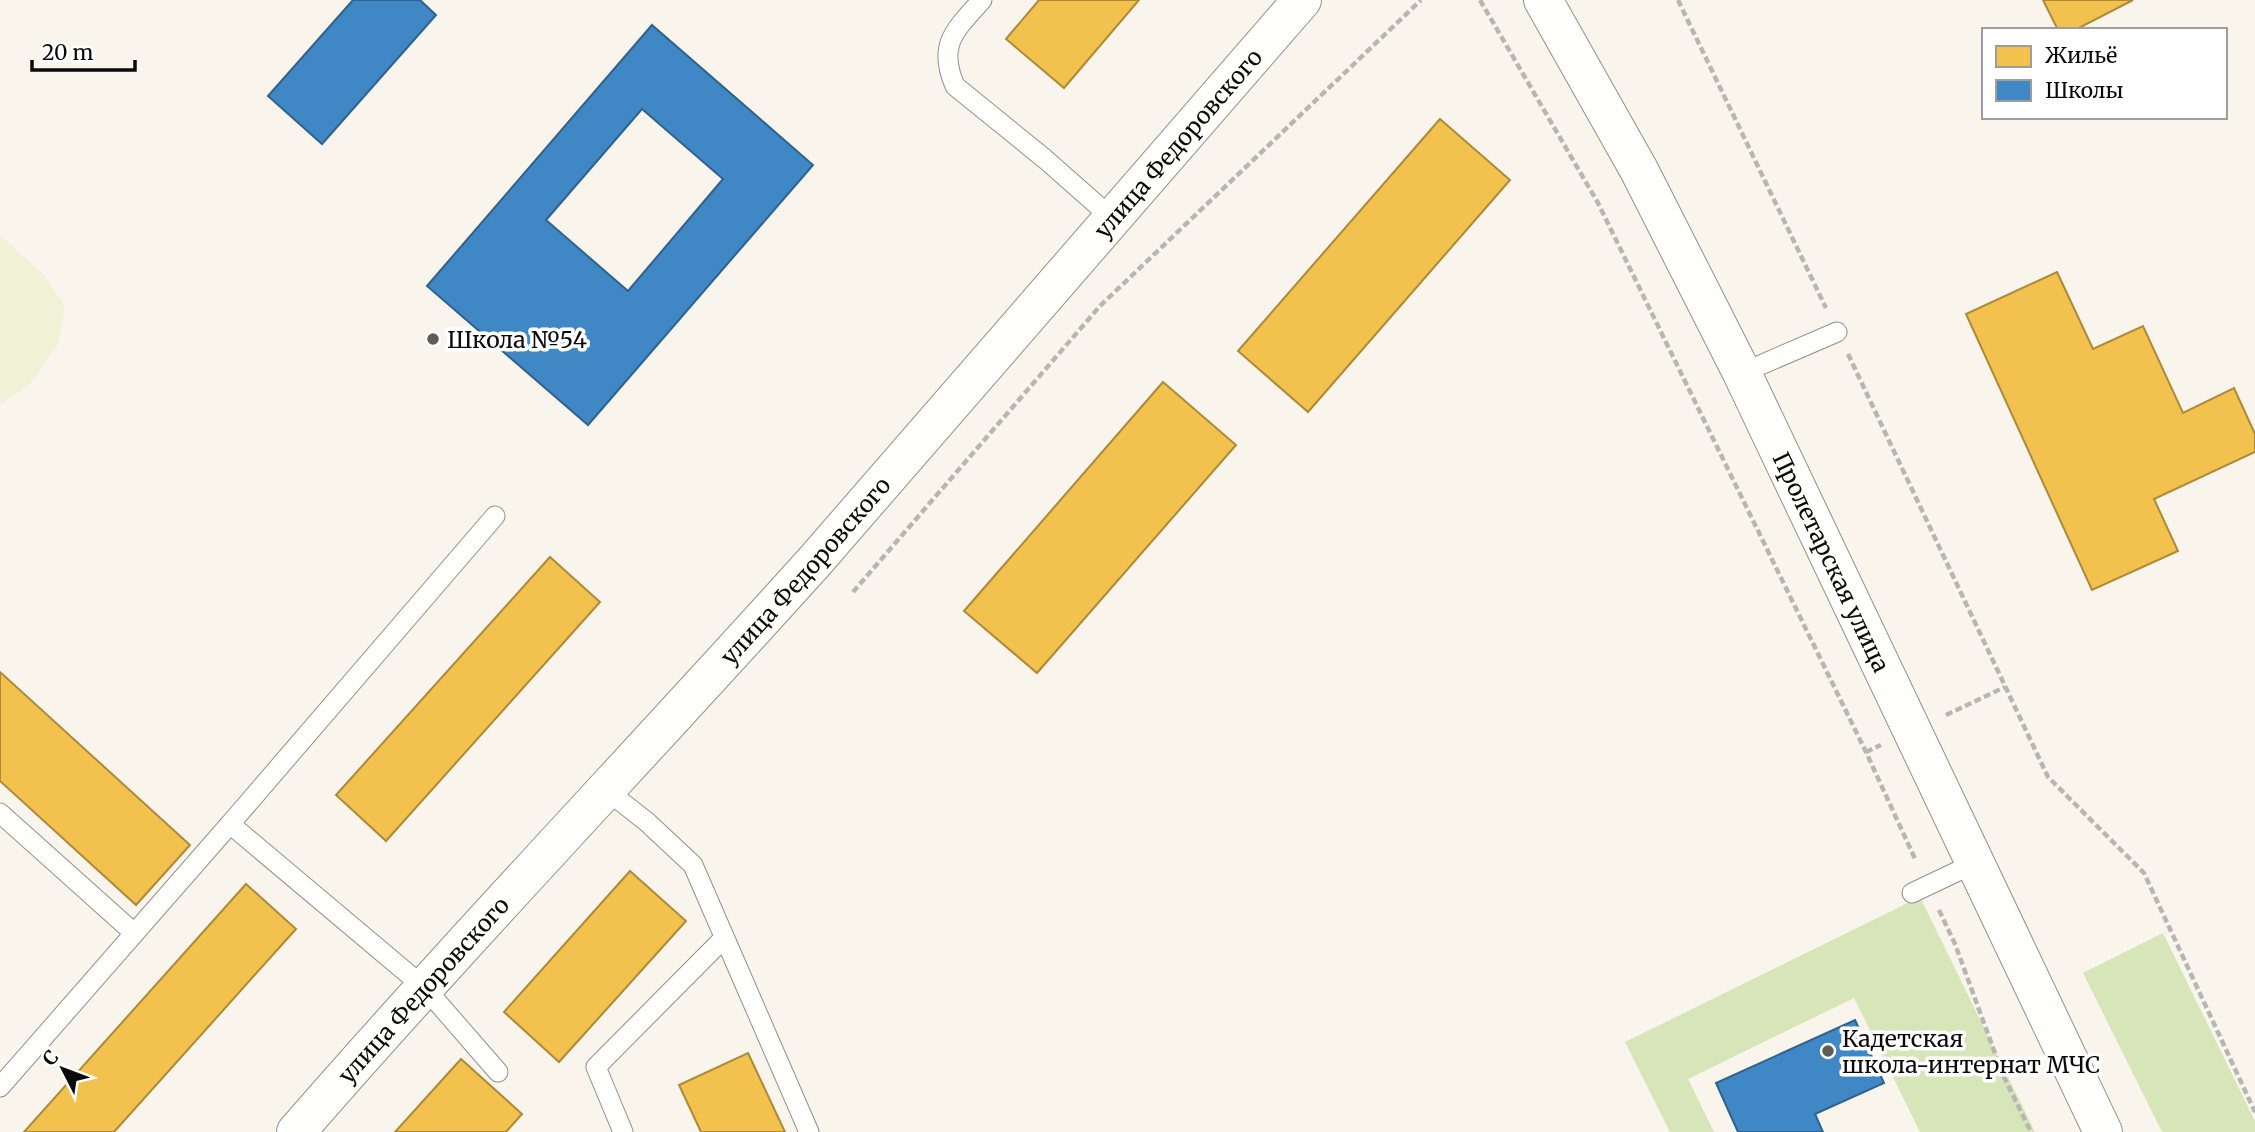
<svg xmlns="http://www.w3.org/2000/svg" width="2255" height="1132" font-family="Merriweather,serif">
<style>
.forest{fill:#d7e6b9}
.pitch{fill:#eff2d5}
.homes{fill:#f2c14e;stroke:#ac8a3a;stroke-width:2}
.schools{fill:#3f88c5;stroke:#2f628d;stroke-width:2;fill-rule:evenodd}
.lines{fill:none;stroke-linecap:round;stroke-linejoin:round}
.service-casing{stroke:#92908c;stroke-width:21}
.tertiary-casing{stroke:#92908c;stroke-width:40}
.path{stroke:#b7b6b5;stroke-width:4.5;stroke-dasharray:7 3.5;stroke-linecap:butt}
.service{stroke:#fefefc;stroke-width:19}
.tertiary{stroke:#fefefc;stroke-width:38}
.poi-dot{fill:#5e5c59;stroke:#fff;stroke-width:2.5}
.labels{text-anchor:middle;dominant-baseline:central;stroke-width:7;stroke-linejoin:round;paint-order:stroke}
.street-label{font-size:23px;fill:#0a0a0a;stroke:#fff}
.poi-label{font-size:23px;fill:#0a0a0a;stroke:#fff;text-anchor:start}
</style>
<rect width="100%" height="100%" fill="#f9f5ec"/>
<g class="forest">
<polygon points="1920,897 2035,1132 1920,1132 1854,998 1688,1079 1714,1132 1670,1132 1625,1042"/>
<polygon points="2163,933 2255,1121 2255,1132 2162,1132 2083,973"/>
</g>
<polygon class="pitch" points="0,235 45,276 65,306 59,342 30,384 0,405"/>
<g class="homes">
<polygon points="1039,0 1139,0 1064,88 1006,39"/>
<polygon points="2043,0 2133,0 2075,30 2058,30"/>
<polygon points="1440,119 1510,180 1308,412 1238,351"/>
<polygon points="2057,272 2093,349 2143,326 2183,413 2234,388 2255,434 2255,452 2154,499 2178,551 2092,590 1966,314"/>
<polygon points="1163,382 1236,445 1037,673 964,611"/>
<polygon points="550,557 600,602 386,841 336,795"/>
<polygon points="0,672 190,845 136,905 0,781"/>
<polygon points="630,871 686,921 559,1062 504,1012"/>
<polygon points="246,884 296,929 114,1132 24,1132"/>
<polygon points="748,1053 785,1132 701,1132 679,1085"/>
<polygon points="461,1059 522,1114 506,1132 395,1132"/>
</g>
<g class="schools">
<polygon points="353,0 420,0 436,15 322,144 268,96"/>
<path d="M652,25l161,140 -225,260 -161,-139zM642,109l81,70 -95,112 -82,-71z"/>
<polygon points="1855,1020 1884,1083 1815,1114 1823,1132 1738,1132 1716,1083"/>
</g>
<g class="lines">
<defs>
<g id="service">
<path d="M982,0c-27,30 -45,45 -27,86l90,73 68,60"/>
<polyline points="1742,373 1837,332"/>
<polyline points="495,516 230,824 425,988 498,1072"/>
<polyline points="605,789 647,822 693,865 809,1132"/>
<polyline points="0,813 134,933"/>
<polyline points="1912,893 1975,863"/>
<polyline points="0,1087 230,824"/>
<polyline points="623,1132 596,1067 724,938"/>
</g>
<g id="tertiary">
<path id="s1" d="M1543,0l96,170 103,203 361,759"/>
<path id="s2" d="M296,1132c169,-194 347,-380 519,-571l487,-561"/>
</g>
</defs>
<use href="#service" class="service-casing"/>
<use href="#tertiary" class="tertiary-casing"/>
<g class="path">
<polyline points="1480,0 1598,203 1866,752 1916,861"/>
<polyline points="1678,0 1826,308"/>
<polyline points="1848,354 2048,777 2144,873 2255,1112"/>
<polyline points="853,592 1100,306 1421,0"/>
<polyline points="1946,715 2005,687"/>
<polyline points="1866,752 1881,745"/>
<polyline points="1939,910 1955,944 2003,1075 2031,1132"/>
</g>
<use href="#service" class="service"/>
<use href="#tertiary" class="tertiary"/>
</g>
<g class="poi-dot">
<circle cx="433" cy="339" r="7"/>
<circle cx="1828" cy="1051" r="7"/>
</g>
<g class="labels">
<g class="street-label">
<text stroke="none"><textPath href="#s2" startOffset="1325">улица Федоровского</textPath></text>
<text stroke="none"><textPath href="#s1" startOffset="632">Пролетарская улица</textPath></text>
<text stroke="none"><textPath href="#s2" startOffset="758">улица Федоровского</textPath></text>
<text stroke="none"><textPath href="#s2" startOffset="191">улица Федоровского</textPath></text>
</g>
<g class="poi-label">
<text x="447" y="339">Школа №54</text>
<text x="1842" y="1038">Кадетская<tspan x="1842" dy="26">школа-интернат МЧС</tspan></text>
</g>
</g>
<rect x="1982" y="28" width="245" height="91" fill="#ffffff" stroke="#9d9d9d" stroke-width="2"/>
<rect x="1996" y="46" width="35" height="21" fill="#f2c14e" stroke="#9d9d9d" stroke-width="2"/>
<text x="2045" y="63" font-size="21" fill="#0a0a0a">Жильё</text>
<rect x="1996" y="80" width="35" height="21" fill="#3f88c5" stroke="#9d9d9d" stroke-width="2"/>
<text x="2045" y="98" font-size="21" fill="#0a0a0a">Школы</text>
<g transform="translate(63 1069) rotate(312)" stroke="#ffffff" stroke-width="5" paint-order="stroke">
<path d="M0-5L12 26L0 18L-12 26Z" fill="#0a0a0a"/>
<text y="-10" font-size="19" font-weight="bold" text-anchor="middle" fill="#0a0a0a">С</text>
</g>
<path d="M32 60v10h103v-10" fill="none" stroke="#0a0a0a" stroke-width="3.5"/>
<text x="42" y="60" font-size="21" fill="#0a0a0a" stroke="#ffffff" stroke-width="5" paint-order="stroke">20 m</text>
</svg>
